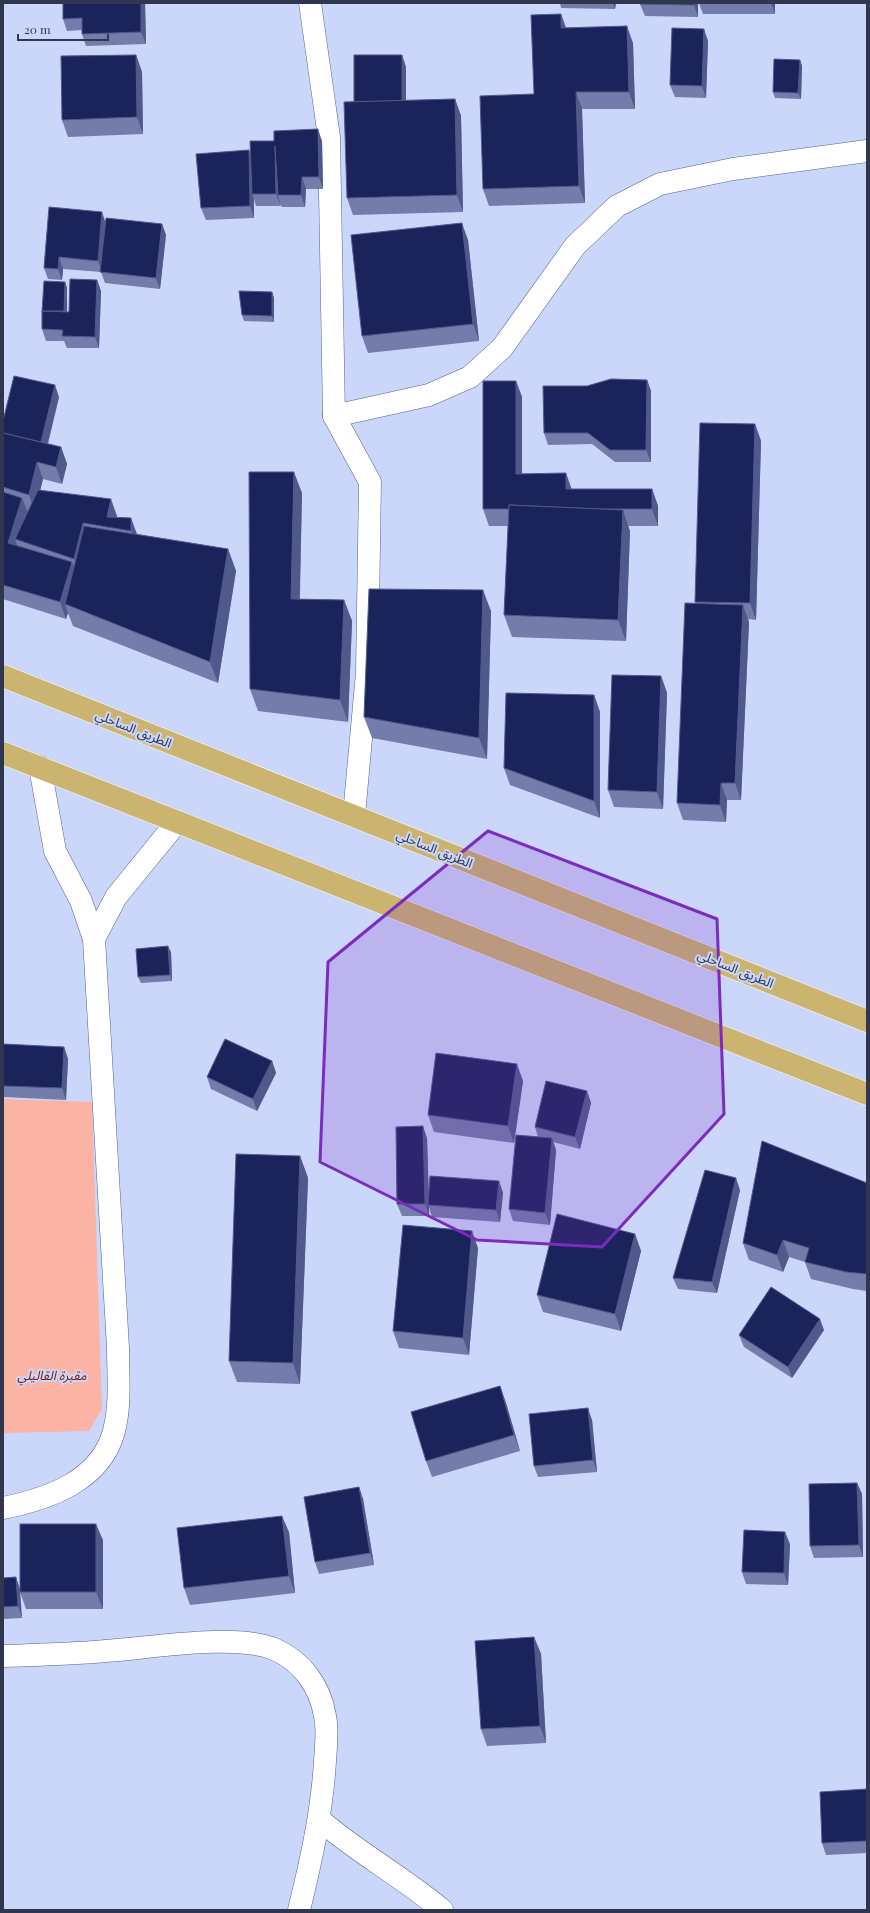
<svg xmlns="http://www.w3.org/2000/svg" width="870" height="1913" font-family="'Playfair Display','Noto Sans Arabic',serif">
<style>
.green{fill:#fbb3a3}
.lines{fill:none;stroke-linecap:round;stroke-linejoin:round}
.minor-casing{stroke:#536196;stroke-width:23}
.trunk-casing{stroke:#fff;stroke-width:23}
.minor{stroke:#fff;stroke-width:22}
.trunk{stroke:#cab46f;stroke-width:22}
.wall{fill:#737cab}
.shaded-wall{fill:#50598b}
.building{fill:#1b235b;stroke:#50598b}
.marked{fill:#7b2cbf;fill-opacity:0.2;stroke:#7b2cbf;stroke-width:3;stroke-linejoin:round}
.labels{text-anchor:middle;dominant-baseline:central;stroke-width:4;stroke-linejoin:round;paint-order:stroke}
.street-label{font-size:13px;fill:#2f364e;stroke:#cbd6fb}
.park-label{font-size:13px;font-style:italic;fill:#7a1e0e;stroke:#cbd6fb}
</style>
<rect width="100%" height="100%" fill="#cbd6fb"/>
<polygon class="green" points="3,1099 92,1102 102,1409 89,1431 3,1433"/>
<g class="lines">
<defs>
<g id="minor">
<polyline points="310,3 329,137 334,416 370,482 367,673 354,815"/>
<polyline points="334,416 429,395 470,377 502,348 575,246 617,206 660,184 733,169 867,151"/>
<polyline points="94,939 116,897 177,822"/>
<path d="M3,1508c45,-9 98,-27 111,-77 7,-27 4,-56 4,-83l-24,-409 -13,-38 -26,-50 -15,-84"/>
<path d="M3,1656c34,-1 69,-2 103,-5 43,-3 130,-18 168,-2 28,12 46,37 51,67 3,14 1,31 0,45 -3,51 -14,100 -26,149"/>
<path d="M320,1820c38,33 83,57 122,90"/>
</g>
<g id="trunk">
<polyline points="3,676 867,1021"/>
<polyline points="3,753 867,1094"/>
</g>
</defs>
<use href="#minor" class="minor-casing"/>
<use href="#trunk" class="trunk-casing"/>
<use href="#minor" class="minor"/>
<use href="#trunk" class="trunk"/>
</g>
<g class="wall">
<polygon points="145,3 146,44 86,46 82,34 82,30 67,31 63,19"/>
<polygon points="560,3 616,3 615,9 561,8"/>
<polygon points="698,3 698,17 645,16 640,4"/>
<polygon points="699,3 775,3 775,14 703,14"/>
<polygon points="561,14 566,28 633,43 635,109 582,109 585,203 489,206 483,189 534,94"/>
<polygon points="708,41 706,98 675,97 670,85"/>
<polygon points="136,55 142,72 143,134 68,137 62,120"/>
<polygon points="402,55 406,67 406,101 455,99 461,116 463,212 353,215 347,198 354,102"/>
<polygon points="800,60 802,66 801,99 775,98 773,92"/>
<polygon points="322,141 323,189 306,189 305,207 282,207 280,202 281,206 256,206 254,199 254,218 206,220 201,208 250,154"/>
<polygon points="106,221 162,224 166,235 160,289 105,283 101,272 63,269 62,280 48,279 44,268"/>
<polygon points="468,240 479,341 368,353 362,336"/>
<polygon points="97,280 101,291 99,348 67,348 64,341 46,341 42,329 42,312 65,282 67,288 67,312 69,312"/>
<polygon points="272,292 274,298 274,322 244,321 242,315"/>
<polygon points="647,380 651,391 651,462 615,462 592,444 548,445 544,433 587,386"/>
<polygon points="516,381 522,397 522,474 572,489 652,489 658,506 658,526 628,526 630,531 626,641 512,637 504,615 508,526 489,526 483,509"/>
<polygon points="59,397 48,444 61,447 67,464 62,484 43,479 40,490 117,516 117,517 131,518 137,534 228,549 236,571 218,683 73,626 68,613 66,619 3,599 3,421"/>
<polygon points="755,424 761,441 756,620 748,619 749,622 741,800 727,800 726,822 683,820 677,803 695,603 695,602"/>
<polygon points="302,493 300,599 344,600 352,621 348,722 258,711 250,689"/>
<polygon points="491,611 487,759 372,738 364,717"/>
<polygon points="661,676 667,693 663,809 614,807 608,790"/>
<polygon points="594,695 600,712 600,818 510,785 504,768"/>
<polygon points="171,952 172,981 141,983 138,977"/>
<polygon points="3,1044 64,1047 68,1059 66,1100 3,1097"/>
<polygon points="272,1061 276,1073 257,1111 211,1089 207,1077"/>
<polygon points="523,1081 514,1143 434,1132 428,1115"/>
<polygon points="587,1091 591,1103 580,1149 553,1142 556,1150 550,1225 513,1221 509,1209 538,1137 535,1127"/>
<polygon points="427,1138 429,1198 499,1181 503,1193 500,1222 432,1217 429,1207 429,1216 402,1216 397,1204"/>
<polygon points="300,1156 308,1178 300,1384 237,1382 229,1361"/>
<polygon points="867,1183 867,1291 853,1289 811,1279 805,1262 789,1257 783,1272 749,1260 743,1243"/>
<polygon points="740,1190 717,1293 678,1289 673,1278"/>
<polygon points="635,1234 641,1251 621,1331 543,1312 537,1295"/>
<polygon points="478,1248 469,1355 399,1348 393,1331"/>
<polygon points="824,1330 792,1378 744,1347 739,1335"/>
<polygon points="500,1386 506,1403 520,1451 432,1477 426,1461"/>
<polygon points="592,1420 597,1472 538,1477 534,1466"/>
<polygon points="857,1483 862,1494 863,1557 814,1558 810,1546"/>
<polygon points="359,1487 363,1499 374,1565 319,1574 315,1562"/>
<polygon points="289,1532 295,1593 190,1605 184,1588"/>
<polygon points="103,1540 103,1609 26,1609 20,1592"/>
<polygon points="790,1544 788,1585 746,1584 742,1572"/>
<polygon points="16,1577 22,1618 3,1619 3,1578"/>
<polygon points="534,1637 541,1654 546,1743 487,1746 481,1729"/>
<polygon points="867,1789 867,1853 826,1855 822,1843"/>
</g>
<g class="shaded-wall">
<polygon points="141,3 145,3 146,44 141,32"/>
<polygon points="613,3 616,3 615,9"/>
<polygon points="694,3 698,3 698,17 694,5"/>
<polygon points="771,3 775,3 775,14"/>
<polygon points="561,14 567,31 561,28"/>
<polygon points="627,26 633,43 635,109 629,92"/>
<polygon points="704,29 708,41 706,98 702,86"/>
<polygon points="136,55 142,72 143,134 137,117"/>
<polygon points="402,55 406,67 406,117 402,105"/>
<polygon points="800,60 802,66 801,99 798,93"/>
<polygon points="576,92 582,109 585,203 579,186"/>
<polygon points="455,99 461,116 463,212 457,195"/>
<polygon points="318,129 322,141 323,189 319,177"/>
<polygon points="275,146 278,195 280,202 281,206 276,194"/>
<polygon points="249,150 253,162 252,194 254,199 254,218 250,206"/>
<polygon points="302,177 306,189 305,207 301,195"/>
<polygon points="102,212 106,224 102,272 98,261"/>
<polygon points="462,223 468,240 479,341 473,324"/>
<polygon points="162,224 166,235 160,289 156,278"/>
<polygon points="59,257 63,269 62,280 58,269"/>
<polygon points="97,280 101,291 99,348 95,337"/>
<polygon points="65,282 67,288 67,317 64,311"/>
<polygon points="272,292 274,298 274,322 272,316"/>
<polygon points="647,380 651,391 651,462 646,450"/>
<polygon points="516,381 522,397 522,490 516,474"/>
<polygon points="55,385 59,397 45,454 41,443"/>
<polygon points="755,424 761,441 756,620 750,603"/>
<polygon points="61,447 67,464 62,484 56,467"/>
<polygon points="37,462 43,479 35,512 29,495"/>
<polygon points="294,472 302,493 299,620 291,599"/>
<polygon points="566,473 572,490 566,489"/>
<polygon points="652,489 658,506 658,526 652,509"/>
<polygon points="22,498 29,515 15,539 18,548 8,543"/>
<polygon points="111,499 117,516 114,528 107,517"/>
<polygon points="623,510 630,531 626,641 618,620"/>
<polygon points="131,518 137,535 137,548 131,531"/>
<polygon points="83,523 89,540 80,576 74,559"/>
<polygon points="228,549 236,571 218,683 210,662"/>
<polygon points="72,562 78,579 65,604 68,613 66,619 60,602"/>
<polygon points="483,590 491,611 487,759 479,738"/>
<polygon points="344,600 352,621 348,722 340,700"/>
<polygon points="743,605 749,622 741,800 735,783"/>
<polygon points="661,676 667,693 663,809 657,792"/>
<polygon points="594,695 600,712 600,818 594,801"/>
<polygon points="721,783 727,800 726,822 720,805"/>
<polygon points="168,946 171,952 172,981 170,975"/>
<polygon points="64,1047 68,1059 66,1100 62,1088"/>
<polygon points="272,1061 276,1073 257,1111 253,1099"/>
<polygon points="517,1064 523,1081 514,1143 508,1126"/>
<polygon points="587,1091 591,1103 580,1149 575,1137"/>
<polygon points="423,1126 427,1138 429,1206 428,1205 429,1207 429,1216 425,1204"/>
<polygon points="552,1138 556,1150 550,1225 545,1213"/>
<polygon points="300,1156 308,1178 300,1384 293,1363"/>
<polygon points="736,1178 740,1190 717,1293 712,1282"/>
<polygon points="499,1181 503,1193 500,1222 496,1210"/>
<polygon points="472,1231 478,1248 469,1355 463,1338"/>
<polygon points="635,1234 641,1251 621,1331 615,1314"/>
<polygon points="783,1240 789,1257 783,1272 777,1255"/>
<polygon points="820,1319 824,1330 792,1378 788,1367"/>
<polygon points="500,1386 506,1403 520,1451 514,1435"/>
<polygon points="588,1408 592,1420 597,1472 593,1460"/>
<polygon points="857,1483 862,1494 863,1557 859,1545"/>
<polygon points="359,1487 363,1499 374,1565 370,1553"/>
<polygon points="282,1516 289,1532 295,1593 289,1576"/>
<polygon points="96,1524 103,1540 103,1609 96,1592"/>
<polygon points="785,1532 790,1544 788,1585 784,1573"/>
<polygon points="16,1577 20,1589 22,1618 18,1606"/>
<polygon points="534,1637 541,1654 546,1743 540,1726"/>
</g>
<g class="building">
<polygon points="63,3 141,3 141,32 82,34 82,18 63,19"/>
<polygon points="640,3 694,3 694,5 640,4"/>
<polygon points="561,14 561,28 627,26 629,92 576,92 579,186 483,189 480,96 534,94 531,15"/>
<polygon points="672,28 704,29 702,86 670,85"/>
<polygon points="136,55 137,117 62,120 61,56"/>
<polygon points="354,55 402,55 402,101 354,102"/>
<polygon points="774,59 800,60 798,93 773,92"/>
<polygon points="455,99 457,195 347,198 344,102"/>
<polygon points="318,129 319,177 302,177 301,195 278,195 275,146 276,194 252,194 250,141 274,141 274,131"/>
<polygon points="249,150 250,206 201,208 196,154"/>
<polygon points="49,207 102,212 98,261 59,257 58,269 44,268"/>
<polygon points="106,218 162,224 156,278 100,272"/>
<polygon points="462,223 473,324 362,336 351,235"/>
<polygon points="70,279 97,280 95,337 62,336 63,330 42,329 42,311 69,312"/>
<polygon points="44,281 65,282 64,311 42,311 42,312"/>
<polygon points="239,291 272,292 272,316 242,315"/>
<polygon points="14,376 55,385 41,442 3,433 3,421"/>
<polygon points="611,379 647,380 646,450 610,450 588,433 544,433 543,386 587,386"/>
<polygon points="483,381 516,381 516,474 566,473 566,489 652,489 652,509 599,509 509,505 509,509 483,509"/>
<polygon points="700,423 755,424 750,603 695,602"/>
<polygon points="3,433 61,447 56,467 37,462 29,495 3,487"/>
<polygon points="249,472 294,472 291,599 344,600 340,700 250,689"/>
<polygon points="38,490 111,499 107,517 131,518 131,531 83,523 74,559 15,539"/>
<polygon points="3,492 22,498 8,543 72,562 60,602 3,585"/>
<polygon points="509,505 623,510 618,620 504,615"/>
<polygon points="84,526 228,549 210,662 65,604"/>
<polygon points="369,589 483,590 479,738 364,717"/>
<polygon points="685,603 743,605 735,783 721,783 720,805 677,803"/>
<polygon points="612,675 661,676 657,792 608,790"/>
<polygon points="506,693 594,695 594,801 504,768"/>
<polygon points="168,946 170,975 138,977 136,949"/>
<polygon points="225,1039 272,1061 253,1099 207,1077"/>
<polygon points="3,1044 64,1047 62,1088 3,1086"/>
<polygon points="436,1053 517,1064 508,1126 428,1115"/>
<polygon points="546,1081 587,1091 575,1137 535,1127"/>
<polygon points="423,1126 425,1204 397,1204 396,1127"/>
<polygon points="516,1135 552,1138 545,1213 509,1209"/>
<polygon points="762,1141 867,1183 867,1274 846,1272 805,1262 809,1248 783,1240 777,1255 743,1243"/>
<polygon points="236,1154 300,1156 293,1363 229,1361"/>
<polygon points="705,1170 736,1178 712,1282 673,1278"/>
<polygon points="430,1176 499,1181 496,1210 428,1205"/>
<polygon points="557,1214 635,1234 615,1314 537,1295"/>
<polygon points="403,1225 472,1231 463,1338 393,1331"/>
<polygon points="771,1287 820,1319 788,1367 739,1335"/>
<polygon points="500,1386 514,1435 426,1461 411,1412"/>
<polygon points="588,1408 593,1460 534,1466 529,1414"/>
<polygon points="857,1483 859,1545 810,1546 809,1484"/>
<polygon points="359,1487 370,1553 315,1562 304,1497"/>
<polygon points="282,1516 289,1576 184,1588 177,1528"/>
<rect x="20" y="1524" width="76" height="68"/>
<polygon points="744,1530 785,1532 784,1573 742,1572"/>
<polygon points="16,1577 18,1606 3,1607 3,1578"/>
<polygon points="534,1637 540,1726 481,1729 475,1641"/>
<polygon points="867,1789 867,1841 822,1843 820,1792"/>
</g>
<path class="marked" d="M488,831l229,88 7,195 -122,133 -125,-7 -157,-78 8,-200z"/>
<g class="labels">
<g class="street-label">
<text transform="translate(134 728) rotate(22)">الطريق الساحلي</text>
<text transform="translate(435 848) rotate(22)">الطريق الساحلي</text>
<text transform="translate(736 968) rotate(22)">الطريق الساحلي</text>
</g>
<g class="park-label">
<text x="52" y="1374">مقبرة القاليلي</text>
</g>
</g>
<rect width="870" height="1913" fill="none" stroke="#2f364e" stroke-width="8"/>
<path d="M18 34v6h90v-6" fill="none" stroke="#2f364e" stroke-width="2"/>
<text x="24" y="34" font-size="12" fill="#2f364e" stroke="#cbd6fb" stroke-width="3" paint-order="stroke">20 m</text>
</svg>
